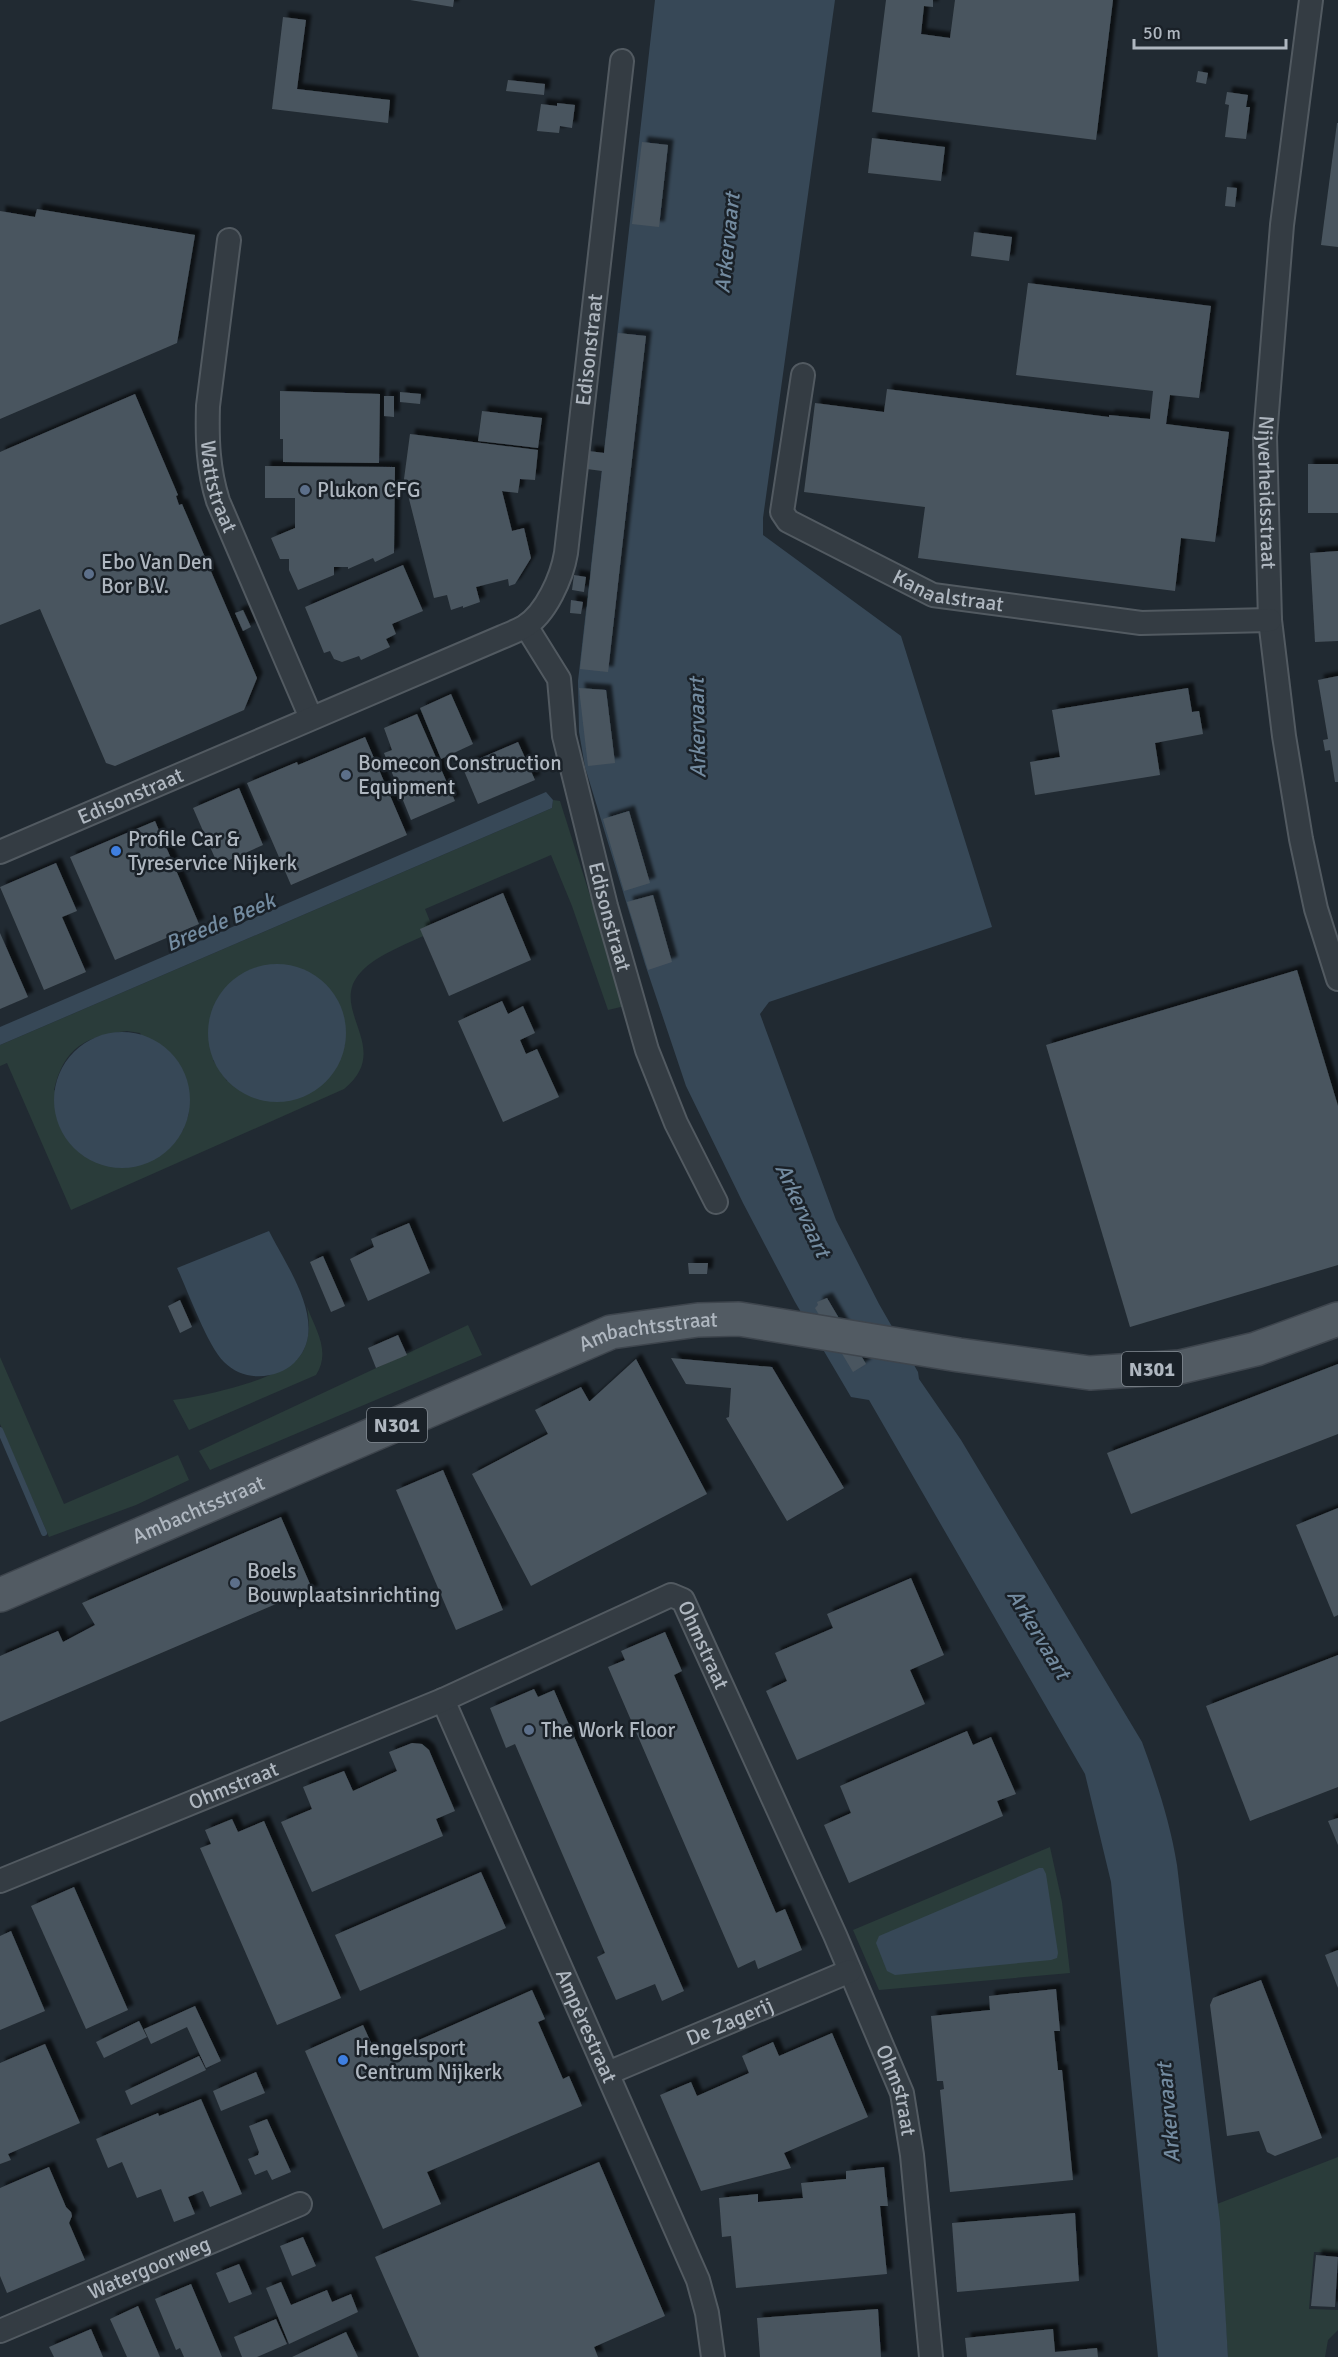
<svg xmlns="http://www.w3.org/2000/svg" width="1338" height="2357" font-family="Signika,sans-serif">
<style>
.green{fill:#2a3c3a;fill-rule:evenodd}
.water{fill:#374857}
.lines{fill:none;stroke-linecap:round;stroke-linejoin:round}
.stream{stroke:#374857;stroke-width:6}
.building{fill:#4a555e;filter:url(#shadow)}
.street-casing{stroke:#525a61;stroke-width:26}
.primary-casing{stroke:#3e454d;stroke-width:36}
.street{stroke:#343c43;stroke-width:22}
.primary{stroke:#525b63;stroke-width:33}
.service-dot{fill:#5c6f8a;stroke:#1a2128;stroke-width:2}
.shop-dot{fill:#3f7fe0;stroke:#1a2128;stroke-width:2}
.labels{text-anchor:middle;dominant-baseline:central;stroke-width:5;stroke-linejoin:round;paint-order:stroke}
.shield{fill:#1a2128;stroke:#828a92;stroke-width:1.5}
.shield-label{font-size:20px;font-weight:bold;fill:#afb7c0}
.street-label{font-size:21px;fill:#afb7c0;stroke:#1a2128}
.poi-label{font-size:21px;fill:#afb7c0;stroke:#1a2128;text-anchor:start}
.water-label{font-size:22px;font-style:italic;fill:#738ba0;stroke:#1a2128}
</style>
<defs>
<filter id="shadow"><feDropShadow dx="5.5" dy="-5.5" stdDeviation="1.5" flood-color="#0009"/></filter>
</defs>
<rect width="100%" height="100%" fill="#212a32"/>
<g class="green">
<path d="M553,800l7,1 65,205 -17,4 -36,-104 -21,-51 -126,54 9,22c-22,11 -57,23 -73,41 -35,37 34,76 -17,117l-273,121 -64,-147 -7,3v-21l552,-237zM345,1021v25l-118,35 -14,-21zM127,1031l13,2 49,80 -6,17 -7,11 -122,-51c10,-43 32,-54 73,-59z"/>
<path d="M307,1307c9,23 24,45 9,68l-127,55 -16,-30c29,-3 109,-21 127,-44 10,-13 10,-33 7,-49z"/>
<polygon points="468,1325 482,1355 210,1470 199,1451"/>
<polygon points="0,1357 64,1504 178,1455 189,1480 136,1505 49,1537 0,1424"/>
<polygon points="1050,1847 1062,1902 1070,1973 879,1990 853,1930"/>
<polygon points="1338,2157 1338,2253 1314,2252 1309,2309 1338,2310 1338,2330 1328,2340 1325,2357 1228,2357 1217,2204"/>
</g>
<g class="water">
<path d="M655,0h180l-72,518v17l138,101 91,291 -223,75 -9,12 76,206 43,84 39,68 1,7 42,61 181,302c15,41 28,80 35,123l43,357 8,135h-70l-47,-475 -26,-108 -216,-374 -18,-3 -56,-95 -52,-99 -57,-117 -41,-122 -60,-197 -6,-35 -1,-51z"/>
<polygon points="546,792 553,800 552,808 0,1045 0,1027"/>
<circle cx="277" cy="1033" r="69"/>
<circle cx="122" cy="1100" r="68"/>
<path d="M269,1231c17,34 57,89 31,125 -7,10 -18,17 -30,19 -17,4 -34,-1 -46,-13 -17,-17 -36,-71 -47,-94z"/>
<polygon points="1039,1868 1043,1868 1046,1874 1058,1953 1057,1958 1051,1960 895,1975 887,1971 876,1943 879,1936"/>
</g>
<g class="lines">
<polyline class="stream" points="0,1430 44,1533"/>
</g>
<g class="building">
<polygon points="410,0 454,0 453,7"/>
<polygon points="886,0 933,0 933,7 924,6 921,34 950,38 955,0 1113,0 1096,140 872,112"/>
<polygon points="283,17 306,20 297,89 390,100 388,123 272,109"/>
<polygon points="1198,71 1208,73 1206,84 1196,82"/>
<polygon points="508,80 545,84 544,95 506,91"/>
<polygon points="1227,92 1248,95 1246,107 1250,107 1246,139 1225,137 1229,105 1225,104"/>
<polygon points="557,103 575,105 572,128 560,126 559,133 537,131 541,104 557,106"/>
<polygon points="1337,123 1338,123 1338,247 1321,245"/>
<polygon points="872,138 945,147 941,181 868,173"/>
<polygon points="642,142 668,145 659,227 632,224"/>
<polygon points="1227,187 1237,188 1235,207 1225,206"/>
<polygon points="37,209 195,235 177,343 0,419 0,211 35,217"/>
<polygon points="974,232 1012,237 1009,261 971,256"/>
<polygon points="1028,283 1211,306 1199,398 1170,395 1166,424 1229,432 1215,542 1181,538 1175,591 918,558 925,507 804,492 815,403 884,412 887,389 1109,417 1109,415 1150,419 1153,391 1016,375"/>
<polygon points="618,333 646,336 608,672 580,669 602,471 587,469 589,451 604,453"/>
<polygon points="280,391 380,394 379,463 283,462 283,439 280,439"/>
<polygon points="400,392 421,394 420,404 400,402"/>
<polygon points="135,394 178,495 176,496 179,505 182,504 257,678 244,710 115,766 106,763 40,609 0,625 0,452"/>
<polygon points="384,396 394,396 394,417 384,416"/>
<polygon points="482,411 542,418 538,448 478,441"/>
<polygon points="410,434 538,450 535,480 520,479 518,493 502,491 512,531 524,528 531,558 515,584 509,586 508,579 476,587 480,602 463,608 463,606 451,610 447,595 434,598 404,479"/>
<rect x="1308" y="464" width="30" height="49"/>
<polygon points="265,466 395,467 394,553 375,562 373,558 348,569 348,567 334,567 334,575 298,590 289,570 289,559 280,559 271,538 295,528 295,498 265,498"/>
<polygon points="1338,551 1338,641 1315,642 1310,553"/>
<polygon points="403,565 423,611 392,624 396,634 386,639 390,647 361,660 359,656 342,662 334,659 330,651 324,653 305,607"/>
<polygon points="574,575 586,577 584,592 572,590"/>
<polygon points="571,600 583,602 581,614 570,613"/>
<polygon points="243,610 251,627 243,631 235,613"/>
<polygon points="1338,676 1338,782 1335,782 1330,750 1325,751 1323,740 1328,739 1318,680"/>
<polygon points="579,688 606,690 615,763 588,766"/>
<polygon points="1188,688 1192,712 1199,711 1203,734 1155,743 1160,775 1035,795 1030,762 1060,757 1052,710"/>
<polygon points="451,694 473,744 441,759 420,708"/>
<polygon points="417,714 455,801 411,820 384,753 392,750 384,728"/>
<polygon points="365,737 407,835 291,885 247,783 297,762 298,765"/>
<polygon points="518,742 535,780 478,804 462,766"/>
<polygon points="239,788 263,845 218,865 193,808"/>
<polygon points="629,811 650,883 624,891 603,819"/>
<polygon points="155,821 199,924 115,960 70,857"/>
<polygon points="56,863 77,911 62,917 86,972 44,990 0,887"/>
<polygon points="503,893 531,960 449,996 420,929"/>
<polygon points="653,895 672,962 648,970 627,902"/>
<polygon points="0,933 28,997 0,1009"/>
<polygon points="1297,970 1338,1106 1338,1265 1130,1327 1046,1045"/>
<polygon points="502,1001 508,1014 523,1006 535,1033 520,1040 526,1054 537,1049 559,1097 503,1122 458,1021"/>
<polygon points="409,1223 430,1273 368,1301 350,1259 374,1247 371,1239"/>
<polygon points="323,1256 345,1306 331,1312 310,1262"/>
<polygon points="688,1263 708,1263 707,1274 689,1274"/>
<polygon points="827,1298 866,1364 853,1372 815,1308 818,1305 817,1302"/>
<polygon points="180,1300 192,1327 180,1333 168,1306"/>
<polygon points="398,1335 407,1355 376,1368 368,1348"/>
<polygon points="671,1358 772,1367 844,1488 787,1521 726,1418 729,1417 731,1388 686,1384"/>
<polygon points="636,1359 707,1494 531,1586 472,1474 548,1434 535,1410 581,1387 589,1401 590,1401"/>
<polygon points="1338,1364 1338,1434 1131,1514 1107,1453"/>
<polygon points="443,1470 503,1610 456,1630 396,1490"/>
<polygon points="1338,1508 1338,1615 1334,1617 1296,1525"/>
<polygon points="281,1517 313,1591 290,1598 0,1722 0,1656 58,1631 63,1642 95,1625 82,1603"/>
<polygon points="911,1578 944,1655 910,1670 925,1704 797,1760 766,1691 787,1681 775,1653 833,1628 827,1614"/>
<polygon points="665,1632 682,1671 674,1675 776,1913 785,1909 802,1950 758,1969 755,1960 738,1968 608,1667 625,1660 621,1651"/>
<polygon points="1338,1655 1338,1787 1250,1821 1206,1706"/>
<polygon points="534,1689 538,1697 554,1690 684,1991 662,2001 655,1984 616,2000 597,1957 605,1953 515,1744 506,1748 490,1708"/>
<polygon points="967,1731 973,1745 991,1737 1016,1794 997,1801 1003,1816 849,1883 824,1825 851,1813 840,1786"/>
<polygon points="412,1743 422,1744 429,1750 455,1811 436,1819 443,1836 312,1892 281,1822 312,1809 303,1787 344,1771 353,1791 397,1771 389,1752"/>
<polygon points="1338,1818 1338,1845 1328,1821"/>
<polygon points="232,1819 238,1832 264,1821 341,1998 277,2025 200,1848 211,1844 205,1830"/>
<polygon points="481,1872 506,1928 360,1991 335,1935"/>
<polygon points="74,1887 128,2010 86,2029 31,1906"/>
<polygon points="11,1931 45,2011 0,2030 0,1936"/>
<polygon points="1338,1950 1338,1988 1325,1955"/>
<polygon points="1261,1980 1322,2138 1275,2156 1267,2152 1259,2131 1227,2136 1210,2005 1213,1998"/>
<polygon points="1056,1989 1060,2031 1054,2031 1058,2070 1062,2070 1073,2180 950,2192 940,2090 944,2089 943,2081 937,2081 931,2016 990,2010 989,1996"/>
<polygon points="532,1990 545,2019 538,2022 563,2079 569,2076 582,2106 427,2172 441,2204 383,2229 305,2051 363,2025 378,2058"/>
<polygon points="195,2006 221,2061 206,2068 187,2027 151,2044 144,2029"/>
<polygon points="139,2021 147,2037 104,2058 96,2042"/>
<polygon points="832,2033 868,2117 784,2153 791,2168 701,2191 660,2095 691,2082 697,2096 749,2073 742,2056 773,2042 779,2056"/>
<polygon points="45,2044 80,2123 8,2154 11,2160 0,2164 0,2063"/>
<polygon points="199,2056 206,2070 131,2105 125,2091"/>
<polygon points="256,2072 265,2093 221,2111 213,2091"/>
<polygon points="201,2099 242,2194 210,2207 203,2191 188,2197 195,2214 174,2222 161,2189 137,2198 122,2162 108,2168 96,2139 158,2113 159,2116"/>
<polygon points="267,2119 291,2172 272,2180 267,2170 255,2175 248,2159 258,2155 259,2152 249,2126"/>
<polygon points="599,2162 665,2316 594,2347 598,2357 419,2357 375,2257"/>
<polygon points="49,2167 66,2207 71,2212 72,2216 69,2223 85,2260 7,2293 0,2276 0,2188"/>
<polygon points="884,2167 888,2206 880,2206 887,2274 736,2288 731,2236 722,2237 719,2198 758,2194 758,2202 803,2198 801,2183 846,2179 846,2171"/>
<polygon points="1075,2213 1079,2281 957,2292 952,2223"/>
<polygon points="303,2237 316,2266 292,2276 280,2246"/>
<polygon points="1316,2255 1338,2257 1335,2307 1311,2306"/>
<polygon points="239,2264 252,2294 229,2303 216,2273"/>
<polygon points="281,2282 291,2305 327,2290 332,2302 351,2294 358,2312 289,2344 266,2288"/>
<polygon points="191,2284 222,2357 184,2357 180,2348 176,2350 155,2299"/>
<polygon points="138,2306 160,2357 127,2357 110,2319"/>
<polygon points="878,2309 881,2357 760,2357 757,2318"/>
<polygon points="276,2319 287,2344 257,2357 242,2357 234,2337"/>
<polygon points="91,2329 103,2357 54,2357 49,2347"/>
<polygon points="1053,2329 1055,2352 1097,2348 1098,2357 967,2357 965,2338"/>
<polygon points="346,2332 358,2357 292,2357"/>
</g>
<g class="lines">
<defs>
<g id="street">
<path id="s1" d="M1311,0l-29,225 -17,212 5,183 14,116 17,103 15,70 22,70"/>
<path id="s2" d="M229,240l-21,166c-1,34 0,63 10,95l93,217"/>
<path id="s3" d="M803,375l-21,137 6,9 145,74 208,28 129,-3"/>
<path id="s4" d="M526,626l33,53 5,57 42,170 41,144 29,73 40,79"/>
<path id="s5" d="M0,852l502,-215c7,-3 15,-6 22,-10 22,-13 38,-50 42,-74l56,-492"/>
<path id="s6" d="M443,1700l255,580 9,33 6,44"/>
<path id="s7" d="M0,1881l443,-181 228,-105 12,5 152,335 67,158 10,62 19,202"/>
<path id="s8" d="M608,2073l242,-102"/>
<path id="s9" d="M0,2331l300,-127"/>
</g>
<g id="primary">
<path id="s10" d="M0,1595l611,-263 87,-12 41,-1 220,36 131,18 90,-6 76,-18 82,-30"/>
</g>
</defs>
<use href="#street" class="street-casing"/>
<use href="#primary" class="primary-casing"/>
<use href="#street" class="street"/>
<use href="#primary" class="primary"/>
</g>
<g class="service-dot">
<circle cx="305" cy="490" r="6"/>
<circle cx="89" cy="574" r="6"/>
<circle cx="346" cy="775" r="6"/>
<circle cx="235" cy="1583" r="6"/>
<circle cx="529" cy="1730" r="6"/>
</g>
<g class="shop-dot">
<circle cx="116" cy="851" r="6"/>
<circle cx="343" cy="2060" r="6"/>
</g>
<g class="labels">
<g class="shield">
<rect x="1122" y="1352" width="60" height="34" rx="4.5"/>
<rect x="367" y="1408" width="60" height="34" rx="4.5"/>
</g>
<g class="shield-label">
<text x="1152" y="1369">N301</text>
<text x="397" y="1425">N301</text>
</g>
<g class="street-label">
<text stroke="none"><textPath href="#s5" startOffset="862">Edisonstraat</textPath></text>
<text stroke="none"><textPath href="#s2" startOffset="249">Wattstraat</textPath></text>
<text stroke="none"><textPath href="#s1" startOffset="495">Nijverheidsstraat</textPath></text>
<text stroke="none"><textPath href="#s3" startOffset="326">Kanaalstraat</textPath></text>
<text stroke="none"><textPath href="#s5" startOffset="142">Edisonstraat</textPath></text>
<text stroke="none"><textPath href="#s4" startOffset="306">Edisonstraat</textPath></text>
<text stroke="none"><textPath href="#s10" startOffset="702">Ambachtsstraat</textPath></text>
<text stroke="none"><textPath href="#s10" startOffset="216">Ambachtsstraat</textPath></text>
<text stroke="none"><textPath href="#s7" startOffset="792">Ohmstraat</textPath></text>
<text stroke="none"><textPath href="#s7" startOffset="252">Ohmstraat</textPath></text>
<text stroke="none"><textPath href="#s8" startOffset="132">De Zagerij</textPath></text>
<text stroke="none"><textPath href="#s6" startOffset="356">Ampèrestraat</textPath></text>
<text stroke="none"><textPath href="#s7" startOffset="1278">Ohmstraat</textPath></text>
<text stroke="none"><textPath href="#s9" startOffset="162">Watergoorweg</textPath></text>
</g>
<g class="poi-label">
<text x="317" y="490">Plukon CFG</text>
<text x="101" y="562">Ebo Van Den<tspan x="101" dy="24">Bor B.V.</tspan></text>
<text x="358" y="763">Bomecon Construction<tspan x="358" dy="24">Equipment</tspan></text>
<text x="128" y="839">Profile Car &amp;<tspan x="128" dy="24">Tyreservice Nijkerk</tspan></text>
<text x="247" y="1571">Boels<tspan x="247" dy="24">Bouwplaatsinrichting</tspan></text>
<text x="541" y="1730">The Work Floor</text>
<text x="355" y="2048">Hengelsport<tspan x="355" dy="24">Centrum Nijkerk</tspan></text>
</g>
<g class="water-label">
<text transform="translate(727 243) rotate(-84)">Arkervaart</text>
<text transform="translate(697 728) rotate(-91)">Arkervaart</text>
<text transform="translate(220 922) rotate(-23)">Breede Beek</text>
<text transform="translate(803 1210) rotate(65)">Arkervaart</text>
<text transform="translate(1039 1634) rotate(59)">Arkervaart</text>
<text transform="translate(1168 2113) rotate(-95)">Arkervaart</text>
</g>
</g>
<path d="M1134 39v9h152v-9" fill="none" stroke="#afb7c0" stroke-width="3"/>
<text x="1143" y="39" font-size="18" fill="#afb7c0" stroke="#1a2128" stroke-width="4.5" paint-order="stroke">50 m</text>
</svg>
